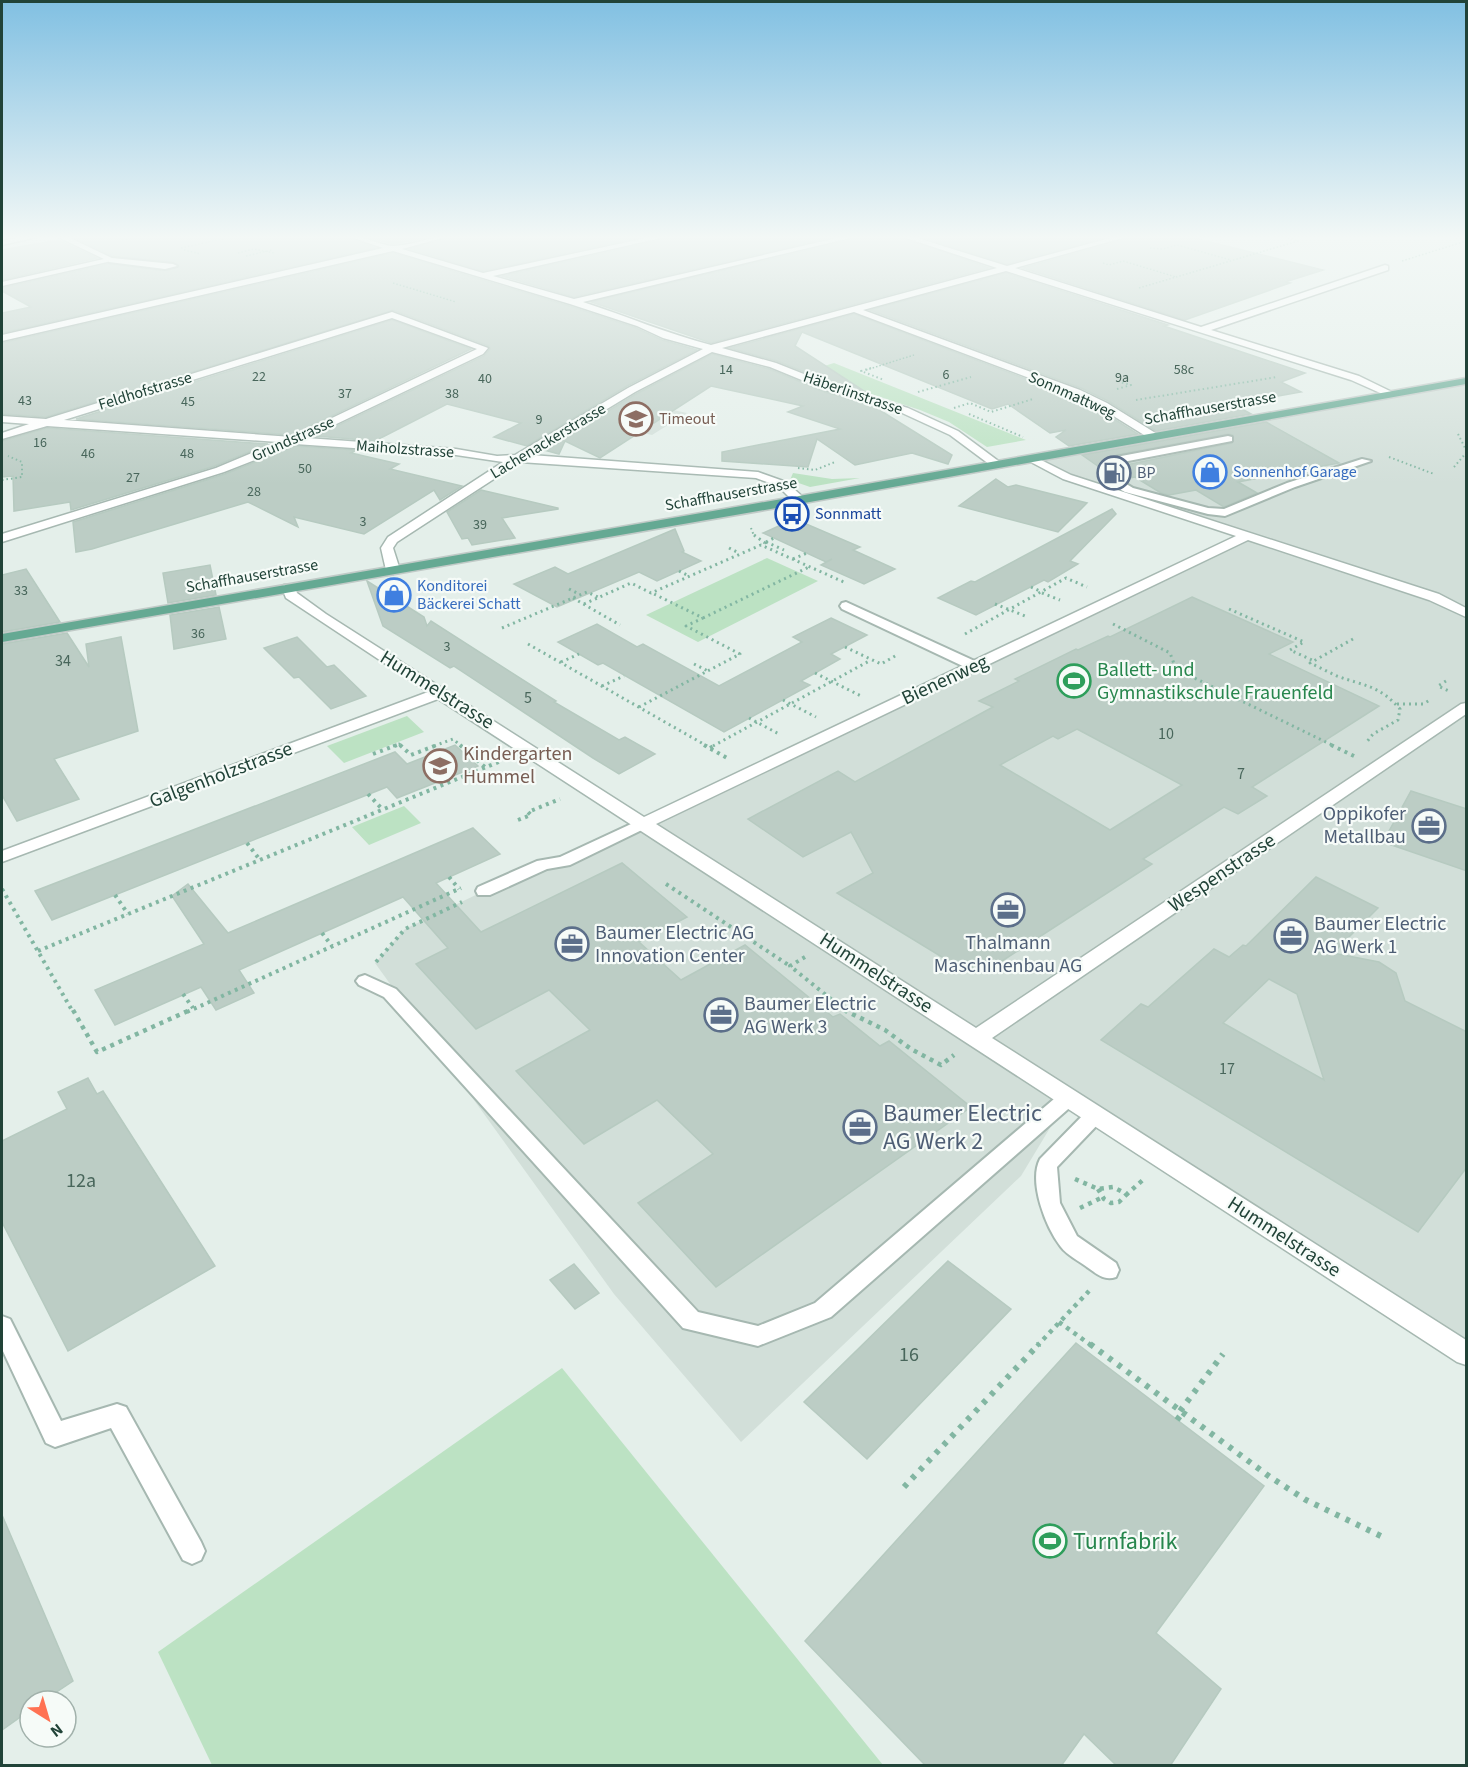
<svg xmlns="http://www.w3.org/2000/svg" width="1468" height="1767" font-family="'Source Sans 3',sans-serif">
<style>
.built{fill:#d2dfd9}
.green{fill:#bce2c3}
.building{fill:#bccdc5;stroke:#b6cac0;stroke-width:1.5;fill-rule:evenodd}
.lines{fill:none;stroke-linecap:round;stroke-linejoin:round}
.service-casing{stroke:#a6b8b1;stroke-width:4}
.minor-casing{stroke:#a6b8b1;stroke-width:3}
.primary-casing{stroke:#c1cac7;stroke-width:3}
.path-far5{stroke:#82b6a2;stroke-width:1.5;stroke-dasharray:1.5 2;stroke-linecap:butt}
.path-far4{stroke:#82b6a2;stroke-width:2;stroke-dasharray:1.5 3;stroke-linecap:butt}
.path-far3{stroke:#82b6a2;stroke-width:3;stroke-dasharray:2 4;stroke-linecap:butt}
.path-far2{stroke:#82b6a2;stroke-width:4;stroke-dasharray:3 4.5;stroke-linecap:butt}
.path-far1{stroke:#82b6a2;stroke-width:4.5;stroke-dasharray:4 5;stroke-linecap:butt}
.path{stroke:#82b6a2;stroke-width:6;stroke-dasharray:4.5 7;stroke-linecap:butt}
.service{fill:#fff;fill-rule:evenodd}
.minor{fill:#fff;fill-rule:evenodd}
.primary{fill:#65a993;fill-rule:evenodd}
.labels{text-anchor:middle;dominant-baseline:central;stroke-width:4.5;stroke-linejoin:round;paint-order:stroke}
.far-number-label{font-size:14px;fill:#48665b}
.far-street-label{font-size:16px;fill:#214338;stroke:#f6fbf8}
.far-education-label{font-size:16px;fill:#785e54;stroke:#f6fbf8;text-anchor:start}
.far-shop-label{font-size:16px;fill:#366cbe;stroke:#f6fbf8;text-anchor:start}
.far-service-label{font-size:16px;fill:#4e5e75;stroke:#f6fbf8;text-anchor:start}
.far-transit-label{font-size:16px;fill:#164399;stroke:#f6fbf8;text-anchor:start}
.number-label{font-size:16px;fill:#48665b}
.leisure-label{font-size:20px;fill:#27864d;stroke:#f6fbf8;text-anchor:start}
.street-label{font-size:20px;fill:#214338;stroke:#f6fbf8}
.education-label{font-size:20px;fill:#785e54;stroke:#f6fbf8;text-anchor:start}
.service-label{font-size:20px;fill:#4e5e75;stroke:#f6fbf8;text-anchor:start}
.near-number-label{font-size:20px;fill:#48665b}
.near-service-label{font-size:24px;fill:#4e5e75;stroke:#f6fbf8;text-anchor:start}
.near-leisure-label{font-size:24px;fill:#27864d;stroke:#f6fbf8;text-anchor:start}
</style>
<rect width="100%" height="100%" fill="#e4efea"/>
<g class="built">
<polygon points="1466,381 1466,1354 1068,1098 1021,1176 741,1442 614,1294 375,963 405,929 482,892 565,861 1246,536 1067,477 1033,459"/>
<polygon points="627,400 687,413 652,435 591,421"/>
</g>
<g class="green">
<polygon points="834,363 1026,440 987,447 949,422 920,410 805,372"/>
<polygon points="793,473 832,479 860,478 810,487 790,480"/>
<polygon points="767,558 818,581 698,642 646,615"/>
<polygon points="407,716 424,732 344,763 327,746"/>
<polygon points="404,806 421,823 369,845 352,827"/>
<polygon points="562,1368 883,1765 212,1765 158,1652"/>
</g>
<g class="building">
<polygon points="73,237 349,237 375,248 2,333 2,313 31,307 2,291 2,288 108,264 165,271 179,267 173,262 112,256"/>
<polygon points="367,237 430,237 393,244"/>
<polygon points="448,237 641,237 483,271 410,249"/>
<polygon points="667,237 832,237 574,297 502,276 666,239"/>
<polygon points="856,237 901,237 989,268 711,343 591,302 855,239"/>
<polygon points="921,237 1106,237 1007,264"/>
<polygon points="1128,237 1190,237 1323,270 1285,282 1290,283 1185,320 1023,268 1127,239"/>
<polygon points="58,240 97,258 2,280 2,250"/>
<polygon points="393,253 569,306 636,328 662,340 697,350 627,386 527,446 494,437 521,423 447,404 375,441 316,436 484,356 490,349 489,346 393,310 46,417 2,414 2,343"/>
<polygon points="1006,273 1168,325 1164,326 1305,373 1281,382 1301,392 1233,404 1251,414 1156,431 1108,401 1081,388 870,310"/>
<polygon points="854,314 1071,396 1098,409 1138,434 1069,446 1056,437 1066,430 1050,433 1008,404 992,409 802,332 795,346 867,393 835,384 777,361 730,348"/>
<polygon points="392,320 471,349 292,435 76,419"/>
<polygon points="712,354 769,369 825,392 883,409 881,411 952,455 948,464 912,453 855,465 817,439 808,467 722,461 722,452 840,429 788,412 803,406 711,386 600,458 565,441 559,454 544,450 636,394"/>
<polygon points="1266,422 1339,463 1238,482 1257,493 1224,507 1196,490 1169,495 1161,493 1135,477 1130,478 1121,466 1232,443 1233,435 1228,434 1116,455 1104,466 1112,476 1082,455"/>
<polygon points="47,428 268,444 215,466 71,510 70,502 14,511 13,476 2,477 2,441"/>
<polygon points="295,446 356,450 351,453 399,464 390,469 462,486 440,500 434,490 364,534 294,517 298,527 248,502 92,549 76,552 73,522 225,474"/>
<polygon points="996,479 1008,487 1016,485 1087,503 1058,532 959,506"/>
<polygon points="481,490 558,508 558,509 502,518 515,538 472,545 468,538 462,539 447,512"/>
<polygon points="1112,509 1116,514 1070,561 1078,564 1048,582 1044,580 976,615 938,598 971,581 975,582"/>
<polygon points="792,520 797,520 860,547 853,550 895,569 864,584 821,565 832,559 826,562 763,533"/>
<polygon points="675,529 684,551 682,552 701,561 657,581 639,572 557,607 514,584 555,567 568,574"/>
<polygon points="210,565 216,595 168,603 163,573"/>
<polygon points="26,569 60,622 2,632 2,575"/>
<polygon points="367,581 424,617 427,626 431,621 556,701 554,702 619,740 625,737 655,754 619,774 593,758 454,666 450,668 383,626"/>
<path d="M1192,597l101,45 -24,12 110,52 -127,81 15,9 -29,18 -14,-7 -81,52 9,5 -153,99 -21,6 -23,-4 -118,-72 36,-20 -22,-41 -48,25 -55,-38 90,-48 17,11 138,-75 -14,-6 40,-20 -4,-2 61,-30 2,1 30,-14 2,1zM1077,729l105,56 -72,45 -110,-65 53,-29 5,3z"/>
<polygon points="219,607 226,639 174,649 170,615"/>
<polygon points="831,618 867,635 831,654 840,659 801,681 810,685 724,732 603,663 598,665 558,642 597,624 637,647 643,644 719,686 802,642 793,637"/>
<polygon points="67,633 89,667 86,644 121,637 138,731 54,759 79,799 17,821 2,795 2,644"/>
<polygon points="297,637 327,667 334,665 366,696 331,709 299,677 294,678 264,648"/>
<polygon points="455,745 478,766 397,798 387,787 52,920 35,891 395,752 407,764"/>
<polygon points="1411,791 1467,809 1467,871 1383,842"/>
<polygon points="473,828 500,854 436,883 481,932 622,863 687,917 639,942 681,980 745,945 833,1017 840,1014 880,1046 889,1041 971,1107 716,1287 638,1203 713,1154 657,1100 584,1144 516,1071 590,1030 549,990 476,1029 416,964 448,948 403,897 239,970 254,993 216,1010 201,987 115,1025 95,990 204,944 172,896 188,884 228,933"/>
<path d="M1316,877l62,31 -45,45 46,9 17,11 9,28 62,31v135l-49,65 -317,-192 40,-36 7,3 66,-58 15,8 14,-12 3,1zM1269,979l28,15 27,86 -101,-57z"/>
<polygon points="88,1078 97,1094 103,1091 215,1266 68,1351 2,1222 2,1141 67,1109 58,1092"/>
<polygon points="948,1261 1011,1309 867,1459 804,1402"/>
<polygon points="574,1264 599,1293 575,1309 550,1280"/>
<polygon points="1076,1343 1264,1486 1156,1633 1221,1689 1170,1766 1117,1766 1084,1734 1061,1766 926,1766 805,1641"/>
<polygon points="2,1515 73,1681 43,1701 30,1701 30,1710 2,1730"/>
</g>
<g class="lines">
<defs>
<g id="service">
<polygon points="112,258 173,264 177,266 165,269 109,262 108,260"/>
<polygon points="1228,436 1232,437 1232,441 1123,462 1117,466 1128,477 1123,482 1133,488 1208,508 1224,509 1287,483 1362,459 1371,461 1295,487 1225,516 1208,514 1125,492 1108,483 1116,477 1106,466 1116,457"/>
<polygon points="846,602 979,663 981,666 979,669 969,669 842,609 840,606 842,603"/>
<polygon points="644,818 652,823 650,826 570,865 547,869 490,895 478,895 476,891 478,887 537,861 560,857"/>
<polygon points="365,975 396,989 698,1312 758,1326 815,1303 1061,1093 1068,1091 1075,1093 1078,1098 1075,1103 831,1317 758,1346 683,1328 384,997 359,985 356,981 359,977"/>
<path d="M1095,1107l7,3 3,5 -3,5 -45,47 3,36 17,33 39,27 3,7 -3,7c-12,4 -19,-3 -29,-10 -8,-6 -20,-12 -26,-20 -15,-19 -33,-65 -21,-88l48,-49z"/>
<polygon points="2,1316 10,1319 61,1421 117,1404 126,1407 201,1542 205,1551 201,1560 192,1564 183,1560 111,1428 55,1447 46,1443 2,1349"/>
</g>
<g id="minor">
<polygon points="22,237 37,237 2,245 2,241"/>
<polygon points="58,237 68,237 116,260 2,286 2,282 104,259"/>
<path d="M351,237c15,-1 28,8 42,9 18,0 35,-9 53,-9l-44,12 81,24 168,-36h14l-172,39 81,23 267,-62h13l-271,65c43,14 85,32 128,43l286,-77 -94,-31h11l93,29 107,-29h12l-111,31 186,59 184,-62 3,1v4l-177,60 148,46 37,18 -9,2 -36,-16 -345,-109 -143,39 217,80 27,13 50,31v4h-8l-50,-31 -27,-13 -218,-82 -132,36 54,15 58,23 74,22 50,23 43,32v4h-8l-43,-32 -50,-23 -74,-22 -56,-23 -58,-15 -77,40 -104,63 227,17 28,10 17,15v6h-8l-17,-17 -22,-8 -236,-16 -123,80 -4,6 7,22 -7,4 -7,-4 -5,-22 7,-11 115,-75 -47,-7 -161,-11 -71,28 -222,70v-8l214,-66 62,-26 -231,-16 -45,13v-6l27,-9 -27,-2v-6l44,3 346,-107 96,36 -5,6 -176,84 149,11 41,7 18,-1 113,-67 75,-39 -40,-11 -26,-12 -67,-22 -177,-53 -391,90v-6l381,-87zM392,318l85,31 -185,88 -228,-17z"/>
<polygon points="1033,456 1071,475 1439,594 1466,608 1466,617 1429,600 1248,540 656,824 976,1028 1461,704 1466,703 1466,714 992,1038 1466,1340 1466,1365 1457,1362 438,699 2,862 2,851 428,692 286,598 282,588 284,585 294,585 297,593 326,614 644,817 1236,536 1063,479 1029,461 1027,459"/>
</g>
<polygon id="primary" points="1466,378 1466,384 782,507 2,642 2,634 782,499"/>
</defs>
<use href="#service" class="service-casing"/>
<use href="#minor" class="minor-casing"/>
<use href="#primary" class="primary-casing"/>
<g class="path-far5">
<polyline points="1453,237 1466,239"/>
<polyline points="122,240 136,237"/>
<polyline points="181,248 232,237"/>
<polyline points="1150,248 1163,249 1177,245 1231,260"/>
<polyline points="184,250 201,254"/>
<polyline points="238,253 254,249 274,253"/>
<polyline points="246,256 272,250"/>
<polyline points="1402,261 1466,241"/>
<polyline points="1103,263 1109,265 1123,261 1176,277"/>
<polyline points="393,283 456,302"/>
<polyline points="1139,288 1298,241 1285,237"/>
<polyline points="866,370 914,355"/>
</g>
<g class="path-far4">
<polyline points="871,368 861,371 884,380"/>
<polyline points="1117,389 1131,385 1120,382"/>
<polyline points="918,392 971,377"/>
<polyline points="1136,400 1277,377"/>
<polyline points="954,408 970,403 991,412 1033,399"/>
<polyline points="969,414 1023,437"/>
<polyline points="620,423 647,430"/>
<polyline points="1458,434 1466,450"/>
<polyline points="1389,457 1434,474"/>
<polyline points="1454,467 1466,453"/>
<polyline points="798,468 815,470 835,462"/>
<polyline points="2,480 22,477 22,462 8,456"/>
<polyline points="751,528 754,536"/>
</g>
<g class="path-far3">
<polyline points="754,535 765,543 762,545"/>
<polyline points="766,542 784,550"/>
<polyline points="766,542 774,538"/>
<polyline points="729,548 739,553"/>
<polyline points="793,559 807,553"/>
<polyline points="679,571 689,576"/>
<polyline points="1031,587 1042,592"/>
<polyline points="569,589 579,594"/>
<polyline points="1042,593 1060,600"/>
<polyline points="573,598 620,625"/>
<polyline points="584,604 631,583 651,593 761,545 846,583"/>
<polyline points="995,604 1025,616"/>
<polyline points="1229,609 1304,642 1290,650 1314,661"/>
<polyline points="703,618 809,567"/>
<polyline points="1113,624 1170,653 1176,669 1334,746"/>
<polyline points="502,628 587,592 598,597"/>
<polyline points="965,634 1066,578 1087,587"/>
<path d="M1353,639l-43,24c9,4 18,9 27,13 27,10 42,9 63,33l-2,11 -25,14 -7,9"/>
<polyline points="528,644 707,746"/>
<polyline points="845,647 881,664 897,655"/>
<polyline points="561,662 579,654"/>
<polyline points="694,664 708,671"/>
<polyline points="815,673 861,696"/>
<polyline points="1446,681 1438,686 1449,691"/>
<polyline points="602,686 624,676"/>
<polyline points="783,700 816,717"/>
<polyline points="1397,704 1423,704 1430,700"/>
<polyline points="639,707 740,654 686,626 703,618 652,593"/>
<polyline points="749,718 779,734"/>
<polyline points="393,746 399,744 402,746"/>
<polyline points="434,746 453,739 461,746"/>
<polyline points="713,746 871,660"/>
</g>
<g class="path-far2">
<polyline points="400,745 411,755 437,745"/>
<polyline points="460,745 486,768"/>
<polyline points="704,745 727,758"/>
<polyline points="1331,745 1354,756"/>
<polyline points="710,748 716,745"/>
<polyline points="373,754 397,745"/>
<polyline points="368,794 383,810"/>
<polyline points="518,820 531,815 528,812 560,799"/>
<polyline points="247,843 260,860"/>
<polyline points="449,877 459,889"/>
<polyline points="666,884 790,966"/>
<polyline points="2,889 73,1012"/>
<polyline points="115,895 128,914"/>
<polyline points="322,933 332,946"/>
<polyline points="38,951 501,761"/>
<polyline points="805,957 790,966 847,1012"/>
<polyline points="376,962 405,929 462,902"/>
<polyline points="183,994 193,1008"/>
<polyline points="187,1012 461,888"/>
</g>
<g class="path-far1">
<polyline points="73,1010 97,1052 190,1010"/>
<polyline points="844,1010 885,1030 911,1049 941,1065 954,1055"/>
<polyline points="1075,1179 1098,1189 1113,1187 1127,1194 1144,1179"/>
<polyline points="1098,1189 1104,1199 1111,1203 1119,1202 1127,1194"/>
<polyline points="1080,1208 1101,1198"/>
<polyline points="1059,1322 1092,1346"/>
<polyline points="1037,1346 1089,1291"/>
</g>
<g class="path">
<polyline points="1090,1344 1270,1477 1306,1500 1387,1539"/>
<polyline points="1180,1411 1223,1354"/>
<polyline points="1177,1420 1183,1412"/>
<polyline points="904,1487 1039,1344"/>
</g>
<use href="#service" class="service"/>
<use href="#minor" class="minor"/>
<use href="#primary" class="primary"/>
</g>
<linearGradient id="sky" x2="0" y2="1"><stop stop-color="#81c0e2"/><stop offset="0.49" stop-color="#f3f8f6"/><stop offset="1" stop-color="#f3f8f6" stop-opacity="0"/></linearGradient>
<rect width="1468" height="484" fill="url(#sky)"/>
<defs>
<symbol id="school-ring" viewBox="-11 -11 22 22"><circle r="9.5" fill="#f6fbf8" stroke="#8d6e63" stroke-width="1.5"/><path d="M0-5L7-2L0 1L-7-2ZM-4 1L0 2.5L4 1V4Q0 6-4 4Z" fill="#8d6e63"/></symbol>
<symbol id="shop-ring" viewBox="-11 -11 22 22"><circle r="9.5" fill="#f6fbf8" stroke="#3f7fe0" stroke-width="1.5"/><path d="M-5-2.5h2.3a2.7 3.5 0 0 1 5.4 0H5L5.5 6h-11ZM-1.5-2.5h3a1.5 2.3 0 0 0-3 0Z" fill="#3f7fe0"/></symbol>
<symbol id="fuel-ring" viewBox="-11 -11 22 22"><circle r="9.5" fill="#f6fbf8" stroke="#5c6f8a" stroke-width="1.5"/><path d="M-5.5-6h7V0h2V4h1.3V-2.5L3-4.5l.8-.8L6-3V5H2.5V1h-1V6h-7ZM-4.2-4.7v3.2H.2V-4.7Z" fill="#5c6f8a"/></symbol>
<symbol id="bus-ring" viewBox="-11 -11 22 22"><circle r="9.5" fill="#f6fbf8" stroke="#1a4fb4" stroke-width="1.5"/><path d="M-5-6H5V4H4V6H2V4H-2V6H-4V4H-5ZM-3.5-4V0h7V-4ZM-3.5 1.2v1.5H-2V1.2ZM2 1.2v1.5H3.5V1.2Z" fill="#1a4fb4"/></symbol>
<symbol id="stadium-ring" viewBox="-11 -11 22 22"><circle r="9.5" fill="#f6fbf8" stroke="#2e9e5b" stroke-width="1.5"/><path d="M0-5a6.5 5 0 1 0 0 10a6.5 5 0 1 0 0-10ZM-3.5-1.8h7v3.6h-7Z" fill="#2e9e5b"/></symbol>
<symbol id="office-ring" viewBox="-11 -11 22 22"><circle r="9.5" fill="#f6fbf8" stroke="#5c6f8a" stroke-width="1.5"/><path d="M-6-3h4V-5.5h4V-3h4V5H-6ZM-1-4.5V-3h2v-1.5ZM-6 0V1H6V0Z" fill="#5c6f8a"/></symbol>
</defs>
<g fill-rule="evenodd">
<use href="#school-ring" x="617" y="400" width="38" height="38"/>
<use href="#shop-ring" x="1191" y="453" width="38" height="38"/>
<use href="#fuel-ring" x="1095" y="454" width="38" height="38"/>
<use href="#bus-ring" x="773" y="495" width="38" height="38"/>
<use href="#shop-ring" x="375" y="576" width="38" height="38"/>
<use href="#stadium-ring" x="1055" y="662" width="38" height="38"/>
<use href="#school-ring" x="421" y="747" width="38" height="38"/>
<use href="#office-ring" x="1410" y="807" width="38" height="38"/>
<use href="#office-ring" x="989" y="891" width="38" height="38"/>
<use href="#office-ring" x="1272" y="917" width="38" height="38"/>
<use href="#office-ring" x="553" y="925" width="38" height="38"/>
<use href="#office-ring" x="702" y="996" width="38" height="38"/>
<use href="#office-ring" x="841" y="1108" width="38" height="38"/>
<use href="#stadium-ring" x="1031" y="1522" width="38" height="38"/>
</g>
<g class="labels">
<g class="far-number-label">
<text x="726" y="370">14</text>
<text x="1184" y="370">58c</text>
<text x="946" y="375">6</text>
<text x="259" y="377">22</text>
<text x="1122" y="378">9a</text>
<text x="485" y="379">40</text>
<text x="345" y="394">37</text>
<text x="452" y="394">38</text>
<text x="25" y="401">43</text>
<text x="188" y="402">45</text>
<text x="539" y="420">9</text>
<text x="40" y="443">16</text>
<text x="88" y="454">46</text>
<text x="187" y="454">48</text>
<text x="305" y="469">50</text>
<text x="133" y="478">27</text>
<text x="254" y="492">28</text>
<text x="363" y="522">3</text>
<text x="480" y="525">39</text>
<text x="21" y="591">33</text>
<text x="198" y="634">36</text>
<text x="447" y="647">3</text>
</g>
<g class="far-street-label">
<text transform="translate(145 391) rotate(-17)">Feldhofstrasse</text>
<text transform="translate(853 393) rotate(19)">Häberlinstrasse</text>
<text transform="translate(1072 395) rotate(24)">Sonnmattweg</text>
<text transform="translate(1210 408) rotate(-10)">Schaffhauserstrasse</text>
<text transform="translate(293 439) rotate(-24)">Grundstrasse</text>
<text transform="translate(548 441) rotate(-31)">Lachenackerstrasse</text>
<text transform="translate(405 449) rotate(4)">Maiholzstrasse</text>
<text transform="translate(731 494) rotate(-10)">Schaffhauserstrasse</text>
<text transform="translate(252 576) rotate(-10)">Schaffhauserstrasse</text>
</g>
<g class="far-education-label">
<text x="659" y="419">Timeout</text>
</g>
<g class="far-shop-label">
<text x="1233" y="472">Sonnenhof Garage</text>
<text x="417" y="586">Konditorei<tspan x="417" dy="18">Bäckerei Schatt</tspan></text>
</g>
<g class="far-service-label">
<text x="1137" y="473">BP</text>
</g>
<g class="far-transit-label">
<text x="815" y="514">Sonnmatt</text>
</g>
<g class="number-label">
<text x="63" y="661">34</text>
<text x="528" y="698">5</text>
<text x="1166" y="734">10</text>
<text x="1241" y="774">7</text>
<text x="1227" y="1069">17</text>
</g>
<g class="leisure-label">
<text x="1097" y="670">Ballett- und<tspan x="1097" dy="23">Gymnastikschule Frauenfeld</tspan></text>
</g>
<g class="street-label">
<text transform="translate(945 680) rotate(-25)">Bienenweg</text>
<text transform="translate(437 690) rotate(32)">Hummelstrasse</text>
<text transform="translate(221 775) rotate(-21)">Galgenholzstrasse</text>
<text transform="translate(1222 873) rotate(-34)">Wespenstrasse</text>
<text transform="translate(876 973) rotate(33)">Hummelstrasse</text>
<text transform="translate(1284 1237) rotate(33)">Hummelstrasse</text>
</g>
<g class="education-label">
<text x="463" y="754">Kindergarten<tspan x="463" dy="23">Hummel</tspan></text>
</g>
<g class="service-label">
<text x="1406" y="814" text-anchor="end">Oppikofer<tspan x="1406" dy="23">Metallbau</tspan></text>
<text x="1314" y="924">Baumer Electric<tspan x="1314" dy="23">AG Werk 1</tspan></text>
<text x="595" y="933">Baumer Electric AG<tspan x="595" dy="23">Innovation Center</tspan></text>
<text x="1008" y="943" text-anchor="middle">Thalmann<tspan x="1008" dy="23">Maschinenbau AG</tspan></text>
<text x="744" y="1004">Baumer Electric<tspan x="744" dy="23">AG Werk 3</tspan></text>
</g>
<g class="near-number-label">
<text x="81" y="1181">12a</text>
<text x="909" y="1355">16</text>
</g>
<g class="near-service-label">
<text x="883" y="1113">Baumer Electric<tspan x="883" dy="28">AG Werk 2</tspan></text>
</g>
<g class="near-leisure-label">
<text x="1073" y="1541">Turnfabrik</text>
</g>
</g>
<rect width="1468" height="1767" fill="none" stroke="#214338" stroke-width="6"/>
<g transform="translate(48 1719) rotate(143)"><circle r="28" fill="#f6fbf8" stroke="#a1b1ab" stroke-width="1.5"/>
<path d="M0-4.5L10 22L0 15L-10 22Z" fill="#ff7253"/>
<text y="-9" font-size="16" font-weight="bold" text-anchor="middle" fill="#214338">N</text>
</g>
</svg>
